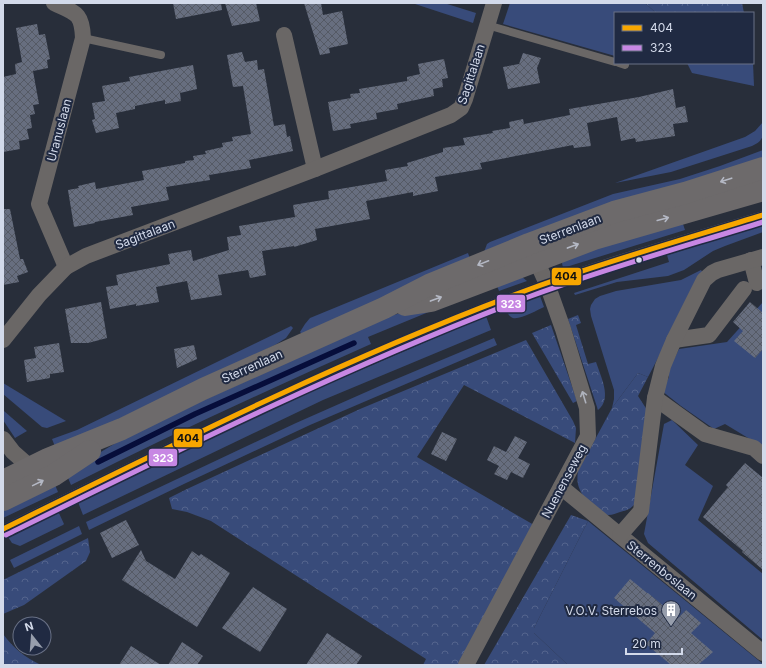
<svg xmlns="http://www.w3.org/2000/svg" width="766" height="668" font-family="Inter,sans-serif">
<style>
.green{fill:#384b7a}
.forest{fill:url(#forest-crowns)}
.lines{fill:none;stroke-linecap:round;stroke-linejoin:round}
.stream{stroke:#060d3a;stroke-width:5.5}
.building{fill:url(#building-cross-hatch)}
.lane{stroke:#6a6766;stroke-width:8}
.street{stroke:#6a6766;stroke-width:16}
.secondary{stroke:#6d6a6b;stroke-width:22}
.bus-1-casing{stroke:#202a42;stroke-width:8}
.bus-2-casing{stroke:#202a42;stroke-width:8}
.bus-1{stroke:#f7a600;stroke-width:5}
.bus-2{stroke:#c787e3;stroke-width:5}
.oneway{stroke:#b4b8c4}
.oneway2{stroke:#aeb2bc}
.bus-dot{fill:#d3daea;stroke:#202a42;stroke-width:1.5}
.labels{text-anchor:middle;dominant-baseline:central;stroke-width:4;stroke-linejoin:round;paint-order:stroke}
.street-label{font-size:12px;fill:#d3daea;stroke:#202a42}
.poi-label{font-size:12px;fill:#d3daea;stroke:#202a42;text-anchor:end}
.line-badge{stroke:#202a42;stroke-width:1.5}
.badge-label{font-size:11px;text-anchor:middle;font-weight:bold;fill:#fff}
.pale-badge-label{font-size:11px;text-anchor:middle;font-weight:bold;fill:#111}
</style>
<defs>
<pattern id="forest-crowns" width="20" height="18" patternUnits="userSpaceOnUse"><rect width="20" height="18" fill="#384b7a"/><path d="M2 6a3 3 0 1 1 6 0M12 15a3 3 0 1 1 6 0" fill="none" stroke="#54648d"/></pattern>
<pattern id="building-cross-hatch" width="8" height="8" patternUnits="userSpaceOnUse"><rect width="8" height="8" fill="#676e7f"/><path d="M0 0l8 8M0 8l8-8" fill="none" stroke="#555a65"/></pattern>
</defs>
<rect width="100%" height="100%" fill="#282e3a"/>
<g class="green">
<polygon points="412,3 444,3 476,13 473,23"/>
<polygon points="510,3 645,3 656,13 615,13 615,56 503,24"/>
<polygon points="687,63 753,63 754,86 692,73"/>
<path d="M763,122c0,13 2,18 -11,24l-81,26 -56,11 130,-46 10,-6z"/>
<polygon points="763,150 763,161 484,252 487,244 490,242 613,194 680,179 720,166"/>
<polygon points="682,221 685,230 563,268 562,263 565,259"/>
<polygon points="763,225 763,232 725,246 713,251 684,270 668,276 617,282 575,295 574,293 669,262 667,255"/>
<polygon points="468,253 471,262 302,334 300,332 305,324 310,318"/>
<polygon points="701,270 703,273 648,377 638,373 612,408 614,399 614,390 591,316 590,309 591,305 595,299 600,296 616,291 681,280"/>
<polygon points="516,272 527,281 499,291 495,281"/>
<path d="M482,290l-114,47 3,7c-101,45 -201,91 -300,141l-5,-12 58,-35 33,-17 233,-105z"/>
<path d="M540,296l4,11c-7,3 -27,15 -33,10 -3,-2 -4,-5 -5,-9z"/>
<polygon points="763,302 763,447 725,424 714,429 681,406 662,391 669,377 669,369 679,349 727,342"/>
<polygon points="486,316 491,330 323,400 83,515 78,502 164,459 298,397"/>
<polygon points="291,326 293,328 286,338 275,345 56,449 52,439 77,430"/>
<polygon points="494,338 497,345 310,425 186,483 89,530 86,522 296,423 382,385"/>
<polygon points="3,383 66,421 47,428 42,427 3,394"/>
<polygon points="4,411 27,431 15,438 3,420"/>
<polygon points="672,420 698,445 685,465 713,486 698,520 763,574 763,640 648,543 644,534 664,424"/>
<polygon points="53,480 58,492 3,518 3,505"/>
<polygon points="58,511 64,524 63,525 20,546 12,543 8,537"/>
<polygon points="588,521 763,664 763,665 568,665 534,633 534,628"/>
<polygon points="79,526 82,534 14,568 10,560"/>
</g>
<g class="forest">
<polygon points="645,3 742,3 744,13 656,13"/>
<path d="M578,315l3,8 -5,2 12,39 8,-2c4,13 17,37 2,48l-30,-91z"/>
<polygon points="551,325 575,395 577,401 573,403 532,333"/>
<polygon points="526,340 573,421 576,428 575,443 464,385 417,457 534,525 461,665 423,665 426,659 211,521 187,512 172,509 169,498 187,489 360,409"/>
<path d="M638,373l10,4 -10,19 13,20 -17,89c-5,5 -7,5 -14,7 -4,1 -7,3 -12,3 -11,-2 -24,-15 -28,-25 -3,-6 -3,-12 -2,-19l34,-63z"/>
<polygon points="571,515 588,521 534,628 534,633 568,665 484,665"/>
<polygon points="88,538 90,552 86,561 24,605 3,614 3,580"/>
<path d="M3,634c11,15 22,23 38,31h-34l-4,-2z"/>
</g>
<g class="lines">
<polyline class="stream" points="98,462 195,414 354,343"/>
</g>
<g class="building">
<polygon points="173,3 221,3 222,10 176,19"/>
<polygon points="225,3 256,3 260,21 232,26"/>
<polygon points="304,3 321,3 323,15 342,11 348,44 329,48 330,53 320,55"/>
<polygon points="37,24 39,35 45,34 50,59 47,60 48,68 33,71 39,104 33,105 35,114 30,115 32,128 27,129 29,139 19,141 20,149 3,152 3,77 16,74 15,64 22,62 16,28"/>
<polygon points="242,52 245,62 257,60 258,70 264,69 274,126 285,124 287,137 290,136 293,151 249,160 251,168 209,175 210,180 166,187 169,200 131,207 133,215 95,222 95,223 74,227 68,190 79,188 78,186 95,182 96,189 144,180 142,171 185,163 185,161 194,160 193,156 206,154 205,151 223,147 222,143 233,141 232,137 251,134 243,86 233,87 227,55"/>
<polygon points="523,53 541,58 537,68 540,83 508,89 503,67 519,64"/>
<polygon points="444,59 448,78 442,79 443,87 433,89 434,96 397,104 398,109 376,113 377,119 350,124 351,128 333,131 328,102 351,98 350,94 360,93 359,89 407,81 407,77 420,74 418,64"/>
<polygon points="193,65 197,89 180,93 181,101 165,104 165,100 135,106 135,109 116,113 119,128 96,133 92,120 95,119 92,103 105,101 102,86 130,81 129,77"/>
<polygon points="673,89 676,108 685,106 688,122 673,124 675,136 636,142 635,138 621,141 617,117 587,123 591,146 574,148 573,145 480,163 482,169 435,177 438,191 413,196 413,192 366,201 370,219 315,229 317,240 294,247 294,246 262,251 266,275 250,278 248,270 218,275 222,295 191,300 187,281 156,287 159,302 136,306 136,304 110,309 106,287 118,285 116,275 170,264 168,254 191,250 193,261 229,250 227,237 241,235 239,226 295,217 293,205 329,199 328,191 387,181 385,170 408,166 407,163 443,152 443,148 465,145 463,138 493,133 492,131 510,128 509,122 523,119 524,124 570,115 569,109 639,97"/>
<polygon points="3,209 10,209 20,259 23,259 28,272 17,276 19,282 3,285"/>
<polygon points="101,302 107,338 88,343 71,343 65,309"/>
<polygon points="750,302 763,313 763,349 755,358 734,341 743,331 733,322"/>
<polygon points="59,343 64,372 50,374 50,378 27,382 24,360 36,358 34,347"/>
<polygon points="194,345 197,359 177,368 174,349"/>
<polygon points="442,432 457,439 446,461 431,454"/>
<polygon points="515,436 527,442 518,458 530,464 523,478 511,472 507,480 494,474 499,466 487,460 494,446 506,452"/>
<polygon points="745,463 763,478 763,570 742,552 743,551 703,517 728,487 726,485"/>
<polygon points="126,520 139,545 112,558 100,533"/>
<polygon points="141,550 146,561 175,579 192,551 199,556 201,554 230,573 197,627 122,580"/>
<polygon points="630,579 647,593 648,593 678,618 686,610 701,623 691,633 713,652 698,665 671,665 646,644 655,633 614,598"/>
<polygon points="253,587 287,609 260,652 222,628"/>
<polygon points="327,633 362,656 356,665 306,665"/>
<polygon points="182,642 203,656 197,665 168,665"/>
<polygon points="131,646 161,665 119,665"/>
</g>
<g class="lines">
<g class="lane">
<polyline points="487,25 615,62"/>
<polyline points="83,38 161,55"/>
<polyline points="619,63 625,65"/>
<path d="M3,529c163,-81 327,-162 496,-228 86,-34 176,-59 264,-86"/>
</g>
<g class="street">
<path d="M54,3c21,10 28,9 29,35l-44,166 27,63"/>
<polyline points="284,35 315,169"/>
<polyline points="751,260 757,283"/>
<polyline points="3,340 39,295 66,267 86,256 315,169 451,115 461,108 465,99 494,3"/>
<polyline points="674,340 709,335 744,289"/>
<polyline points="655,398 705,434 754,448 763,456"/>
<polyline points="3,439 13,452 30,467"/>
<polyline points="561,487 763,653"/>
<polyline points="620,535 641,511 655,398 663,366 674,340 704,280 712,273 718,270 763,257"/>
<polyline points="466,665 588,436 587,408 563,329 547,284 536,260 528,254"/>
</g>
<g class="secondary">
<polyline points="405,305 431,301 594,239 763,190"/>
<polyline points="3,481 48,459 122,429 203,389 384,308 429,285 529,244 614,212 685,193 763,168"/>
<polyline points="3,500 54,475 90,451"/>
</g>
<defs>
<path id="bus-1" d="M3,529c173,-86 346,-173 527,-240 77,-28 155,-50 233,-74"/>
<path id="bus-2" d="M6,535c172,-85 345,-171 525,-239 76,-28 155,-50 232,-74"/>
</defs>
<use href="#bus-1" class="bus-1-casing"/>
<use href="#bus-2" class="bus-2-casing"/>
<use href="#bus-1" class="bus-1"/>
<use href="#bus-2" class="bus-2"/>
</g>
<defs><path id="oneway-shaft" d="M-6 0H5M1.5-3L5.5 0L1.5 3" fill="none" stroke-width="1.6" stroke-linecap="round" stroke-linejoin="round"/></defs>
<g class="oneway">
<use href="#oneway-shaft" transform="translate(726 180) rotate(162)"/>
<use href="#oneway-shaft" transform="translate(663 219) rotate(-15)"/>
<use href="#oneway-shaft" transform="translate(573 246) rotate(-20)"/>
<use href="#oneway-shaft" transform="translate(483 263) rotate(158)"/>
<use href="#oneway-shaft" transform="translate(436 299) rotate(-20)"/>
<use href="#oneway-shaft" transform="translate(38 483) rotate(-26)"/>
</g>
<use class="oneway2" href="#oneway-shaft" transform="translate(584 397) rotate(-107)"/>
<defs>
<symbol id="building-pin" viewBox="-11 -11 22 30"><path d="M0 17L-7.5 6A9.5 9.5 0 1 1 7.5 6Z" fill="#979eac" stroke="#202a42"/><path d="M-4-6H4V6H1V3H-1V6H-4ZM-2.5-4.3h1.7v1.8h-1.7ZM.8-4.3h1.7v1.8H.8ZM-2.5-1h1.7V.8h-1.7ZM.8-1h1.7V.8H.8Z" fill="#fff"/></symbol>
</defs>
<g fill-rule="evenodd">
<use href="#building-pin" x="660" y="599" width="22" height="30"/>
</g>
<circle class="bus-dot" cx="639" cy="260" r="3.5"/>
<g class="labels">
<g class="street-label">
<text transform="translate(471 74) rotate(-72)">Sagittalaan</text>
<text transform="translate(59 130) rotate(-75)">Uranuslaan</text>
<text transform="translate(570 229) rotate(-21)">Sterrenlaan</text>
<text transform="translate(145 234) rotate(-21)">Sagittalaan</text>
<text transform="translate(252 366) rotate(-24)">Sterrenlaan</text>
<text transform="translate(564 481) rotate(-62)">Nuenenseweg</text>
<text transform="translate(662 570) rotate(39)">Sterrenboslaan</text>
</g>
<g class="poi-label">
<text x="657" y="610">V.O.V. Sterrebos</text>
</g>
</g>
<g class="line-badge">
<rect x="551" y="267" width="31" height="19" rx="4" fill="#f7a600"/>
<rect x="496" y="294" width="30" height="19" rx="4" fill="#c787e3"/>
<rect x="173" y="428" width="30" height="20" rx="4" fill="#f7a600"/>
<rect x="148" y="448" width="30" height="19" rx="4" fill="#c787e3"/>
</g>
<g class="badge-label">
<text x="511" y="308">323</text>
<text x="163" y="462">323</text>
</g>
<g class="pale-badge-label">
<text x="566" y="280">404</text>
<text x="188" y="442">404</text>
</g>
<rect width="766" height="668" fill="none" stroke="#d3daea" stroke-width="8"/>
<rect x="614" y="12" width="140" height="52" fill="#202a42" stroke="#687085"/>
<rect x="622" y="25" width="20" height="6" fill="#f7a600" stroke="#687085"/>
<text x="650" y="32" font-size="12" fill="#d3daea">404</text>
<rect x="622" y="45" width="20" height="6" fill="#c787e3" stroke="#687085"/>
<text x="650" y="52" font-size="12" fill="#d3daea">323</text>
<g transform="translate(32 636) rotate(343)"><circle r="19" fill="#202a42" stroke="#687085"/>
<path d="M0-3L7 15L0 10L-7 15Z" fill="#979eac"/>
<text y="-6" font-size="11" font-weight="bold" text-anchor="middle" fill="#d3daea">N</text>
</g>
<path d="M626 648v6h56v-6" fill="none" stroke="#d3daea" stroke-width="2"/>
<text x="632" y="648" font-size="12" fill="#d3daea" stroke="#202a42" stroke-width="3" paint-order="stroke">20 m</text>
</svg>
